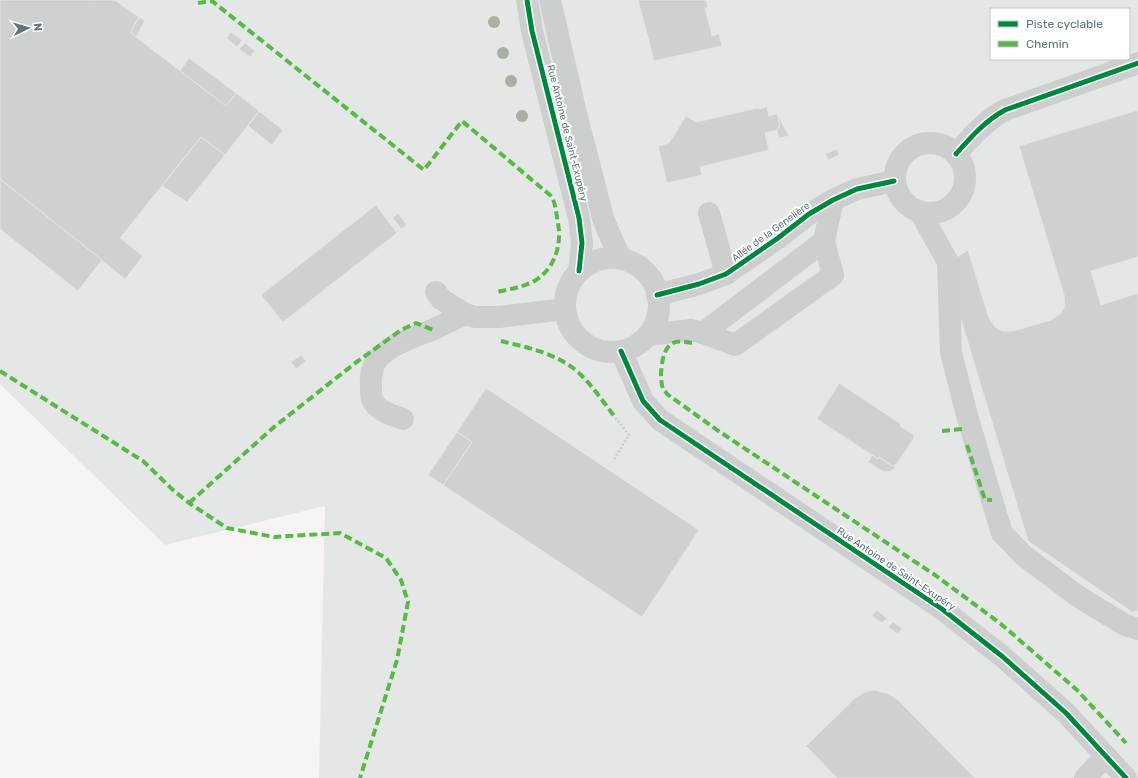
<svg xmlns="http://www.w3.org/2000/svg" width="1138" height="778" font-family="Rubik,sans-serif">
<style>
.built{fill:#e5e7e6;fill-rule:evenodd}
.building{fill:#cfd0d0;stroke:#e5e4e4}
.lines{fill:none;stroke-linecap:round;stroke-linejoin:round}
.path{stroke:#cccccd;stroke-width:2.5;stroke-dasharray:2 2;stroke-linecap:butt}
.minor{stroke:#cdcfcf;stroke-width:22}
.quiet{stroke:#58b947;stroke-width:4;stroke-dasharray:8 4;stroke-linecap:butt}
.cycleway-casing{stroke:#fff;stroke-width:8}
.cycleway{stroke:#00873e;stroke-width:5}
.tree{fill:#a7b0a2}
.labels{text-anchor:middle;dominant-baseline:central;stroke-width:4;stroke-linejoin:round;paint-order:stroke}
.street-label{font-size:10px;fill:#5f7680;stroke:#fff}
</style>
<rect width="100%" height="100%" fill="#f6f5f4"/>
<path class="built" d="M0,0h1138v778h-819l6,-272 -160,39 -165,-161zM991,9h138v50h-138z"/>
<g class="building">
<polygon points="0,0 90,0 91,1 92,0 115,0 127,9 139,17 131,32 136,37 226,106 236,93 259,111 225,155 201,137 120,238 143,256 125,279 0,179"/>
<polygon points="638,0 706,0 708,8 705,8 712,36 719,34 722,46 654,61"/>
<polygon points="139,17 145,20 136,37 131,32"/>
<polygon points="231,32 242,40 237,47 226,38"/>
<polygon points="245,43 255,51 250,57 239,49"/>
<polygon points="189,58 236,93 226,106 180,71"/>
<polygon points="767,107 769,116 777,114 780,125 777,130 765,133 769,150 700,167 702,175 667,183 658,146 669,143 686,116 696,122 758,108 758,109"/>
<polygon points="1138,110 1138,257 1091,271 1101,305 1138,293 1138,611 1132,612 1028,541 948,277 957,257 968,250 989,318 995,327 1002,331 1013,331 1051,320 1060,314 1065,306 1064,295 1019,146"/>
<polygon points="259,111 283,130 272,145 248,126"/>
<polygon points="777,114 789,136 779,138 777,130 780,125"/>
<polygon points="201,137 225,155 187,202 162,186"/>
<polygon points="837,149 839,155 828,160 825,154"/>
<polygon points="0,179 102,260 78,291 0,229"/>
<polygon points="376,205 397,233 283,322 261,295"/>
<polygon points="398,213 407,225 401,229 393,218"/>
<polygon points="301,355 306,361 296,369 291,362"/>
<polygon points="839,383 901,424 900,426 914,435 914,438 896,465 892,466 879,457 878,459 817,419"/>
<polygon points="486,388 699,530 642,617 443,485 472,442 457,432"/>
<polygon points="457,432 472,442 443,485 428,475"/>
<polygon points="872,455 878,459 879,457 892,466 896,465 894,469 889,472 882,471 868,462"/>
<polygon points="876,610 887,618 882,623 872,616"/>
<polygon points="893,622 902,628 898,634 888,627"/>
<polygon points="875,690 889,694 899,701 975,778 837,778 806,746 855,698 865,692"/>
</g>
<g class="lines">
<polyline class="path" points="614,459 629,435 615,417"/>
<g class="minor">
<polyline points="527,0 532,31 579,218 582,243 579,271"/>
<polyline points="550,0 575,109 603,218 608,231 621,259"/>
<circle cx="930" cy="178" r="35"/>
<path d="M956,154c15,-17 29,-33 49,-44l133,-47"/>
<polyline points="920,212 948,262 951,353 967,415 985,477 1002,533 1023,555 1079,597 1125,625 1138,629"/>
<polyline points="709,213 726,274"/>
<circle cx="612" cy="305" r="47"/>
<polyline points="436,292 441,299 465,314 475,317 499,317 565,309"/>
<polyline points="657,295 699,284 726,274 778,238 809,214 833,200 857,189 894,181"/>
<polyline points="703,333 824,241"/>
<polyline points="648,335 691,330 703,333 735,345 833,275 824,241 833,200"/>
<polyline points="621,351 643,401 660,420 942,609 1003,657 1066,713 1126,778"/>
<path d="M403,419c-11,-4 -26,-8 -31,-20 -1,-3 -1,-8 -1,-12 -1,-7 1,-20 5,-26 12,-16 38,-24 56,-31 11,-5 22,-11 33,-16"/>
<polyline points="1085,778 1106,756"/>
</g>
<g class="quiet">
<path d="M198,3l14,-2 212,169 38,-49 89,75c5,7 5,18 7,27 4,21 -3,45 -22,57 -12,7 -26,9 -39,12"/>
<path d="M501,341c28,7 60,13 81,35 12,12 22,27 33,41"/>
<path d="M692,343c-7,-1 -15,-3 -21,1 -10,7 -12,34 -8,45 1,1 4,4 4,5l50,36 218,145 66,49 76,66 49,53"/>
<polyline points="0,371 143,461 173,490 189,503 227,528 274,537 340,533 386,558 401,580 408,602 397,660 360,778"/>
<polyline points="942,431 962,429"/>
<polyline points="967,445 985,500 992,500"/>
<polyline points="189,503 274,427 354,364 401,330 416,323 433,330"/>
</g>
<defs>
<g id="cycleway">
<polyline points="527,0 532,31 579,218 582,243 579,271"/>
<path d="M956,154c15,-17 29,-33 49,-44l133,-47"/>
<polyline points="657,295 699,284 726,274 778,238 809,214 833,200 857,189 894,181"/>
<polyline points="621,351 643,401 660,420 942,609 1003,657 1066,713 1126,778"/>
</g>
</defs>
<use href="#cycleway" class="cycleway-casing"/>
<use href="#cycleway" class="cycleway"/>
</g>
<g class="tree">
<circle cx="494" cy="22" r="6"/>
<circle cx="503" cy="53" r="6"/>
<circle cx="511" cy="81" r="6"/>
<circle cx="522" cy="116" r="6"/>
</g>
<g class="labels">
<g class="street-label">
<text transform="translate(567 133) rotate(76)">Rue Antoine de Saint-Exupéry</text>
<text transform="translate(771 232) rotate(-36)">Allée de la Genelière</text>
<text transform="translate(896 569) rotate(34)">Rue Antoine de Saint-Exupéry</text>
</g>
</g>
<rect x="990" y="8" width="140" height="52" fill="#ffffff" stroke="#bfc8cc"/>
<rect x="998" y="21" width="20" height="6" fill="#00873e" stroke="#bfc8cc"/>
<text x="1026" y="28" font-size="12" fill="#5f7680">Piste cyclable</text>
<rect x="998" y="41" width="20" height="6" fill="#58b947" stroke="#bfc8cc"/>
<text x="1026" y="48" font-size="12" fill="#5f7680">Chemin</text>
<g transform="translate(28 28) rotate(85)" stroke="#ffffff" stroke-width="3" paint-order="stroke">
<path d="M0-3L7 15L0 10L-7 15Z" fill="#5f7680"/>
<text y="-6" font-size="11" font-weight="bold" text-anchor="middle" fill="#5f7680">N</text>
</g>
</svg>
